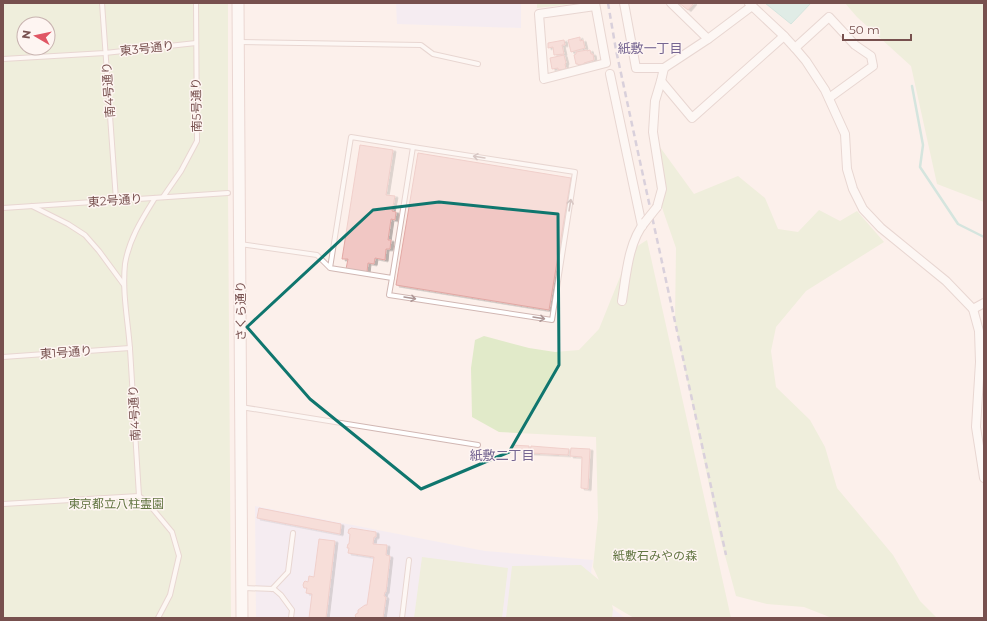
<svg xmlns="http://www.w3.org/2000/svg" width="987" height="621" font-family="Montserrat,'Noto Sans JP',sans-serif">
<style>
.education{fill:#ede7f9}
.green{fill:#e1eac9;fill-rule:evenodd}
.water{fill:#bfe6df;stroke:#a6d7cf}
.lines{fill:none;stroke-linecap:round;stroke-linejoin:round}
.stream{stroke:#a6d7cf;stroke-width:2.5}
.building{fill:#f1c7c4;stroke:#e3a8a4;filter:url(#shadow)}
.lane-casing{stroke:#d1b7b3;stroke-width:6}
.street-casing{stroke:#d1b7b3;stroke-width:10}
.secondary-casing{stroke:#d6b7b3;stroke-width:13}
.lane{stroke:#fff;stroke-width:4}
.street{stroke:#fff;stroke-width:8}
.secondary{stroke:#fff;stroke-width:11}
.rail{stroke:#afa8c7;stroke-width:2.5;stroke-dasharray:6 4;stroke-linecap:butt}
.street-bridge-casing{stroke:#d1b7b3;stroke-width:10;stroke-linecap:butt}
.street-bridge{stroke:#fff;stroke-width:8}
.oneway{stroke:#ad9695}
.marked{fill:none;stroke:#0f766e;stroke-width:3;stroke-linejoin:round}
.labels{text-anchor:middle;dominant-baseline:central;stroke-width:3;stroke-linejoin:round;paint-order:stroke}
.street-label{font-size:12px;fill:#77504e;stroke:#fef5f2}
.park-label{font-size:12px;fill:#637643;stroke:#fef5f2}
.neighbourhood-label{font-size:13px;fill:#766692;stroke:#fef5f2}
</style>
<defs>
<filter id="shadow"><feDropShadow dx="3" dy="1.5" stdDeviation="0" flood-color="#0004"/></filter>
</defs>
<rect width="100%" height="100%" fill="#fcf0eb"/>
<g class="education">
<polygon points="396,3 521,3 521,28 397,24"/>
<polygon points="255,506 485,551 593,560 591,572 607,604 625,618 256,618"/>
</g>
<g class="green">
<path d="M3,3h225v190l3,425h-228zM24,24h24v24h-24z"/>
<polygon points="537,3 581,3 537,8"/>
<polygon points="845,3 984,3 984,202 937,184 911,66 857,17"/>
<polygon points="649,132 694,194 738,176 765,198 778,229 798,232 819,210 840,221 857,211 884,242 806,291 776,327 771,351 776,387 810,420 825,447 837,488 893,555 920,601 937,618 832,618 804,607 767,604 736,596 720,537 675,322 676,248 658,196"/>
<polygon points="647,240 731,618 634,618 612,605 613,609 612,618 506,618 512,566 581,565 599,580 593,567 598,518 596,437 499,432 472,417 471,368 475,340 484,336 529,348 555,352 579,350 599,329 620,277 628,252"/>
<polygon points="422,557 508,568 502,618 414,618"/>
</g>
<polygon class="water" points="765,3 811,3 791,24"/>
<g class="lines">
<polyline class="stream" points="912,86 923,145 920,167 958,224 984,237"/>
</g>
<g class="building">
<polygon points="679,3 694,3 688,10"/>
<polygon points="580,37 580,41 583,40 585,48 571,52 568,40"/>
<polygon points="564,40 565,45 562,45 564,54 554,55 553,47 548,48 548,43"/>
<polygon points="587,50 587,51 590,50 591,54 593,54 594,60 584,63 584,64 578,65 578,64 576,64 574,55 576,54 576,52"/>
<polygon points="564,55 566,63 565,64 566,69 558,70 558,68 552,69 550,58"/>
<polygon points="360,145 393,150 386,195 395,196 392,211 396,212 395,220 391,219 388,240 391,240 390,249 386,249 385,260 375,258 374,264 368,263 367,272 346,269 348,259 342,259"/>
<polygon points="418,153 571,178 549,310 396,285"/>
<polygon points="512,445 529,446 529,451 512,450"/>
<polygon points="531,446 569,449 568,455 530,453"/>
<polygon points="571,448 590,449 588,489 581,488 582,457 570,456"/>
<polygon points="259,508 341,524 340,534 257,518"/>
<polygon points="351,528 376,532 376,537 374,537 373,544 387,545 386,555 390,556 386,592 385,592 384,596 386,597 383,618 357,618 355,616 356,614 358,613 358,610 365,605 367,605 374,557 348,553 349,548 347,548 348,544 349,544 350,534 348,533 349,529 350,529"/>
<polygon points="319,539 335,541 326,618 309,618 312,594 306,593 307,588 304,588 303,585 304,582 305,581 308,582 309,576 314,577"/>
</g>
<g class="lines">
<defs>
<g id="lane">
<polyline points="102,3 116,200"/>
<polyline points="239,42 421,45 433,54 478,64"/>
<polyline points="3,59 105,53 196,43"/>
<polyline points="163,197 181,171 197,141 196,3"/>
<path d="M155,198c-13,21 -26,41 -30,66 -3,29 3,57 5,85 3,49 6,98 9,147l8,6 25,30 7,24 -9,39 -12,23"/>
<polyline points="32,206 68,224 85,235 99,251 124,285"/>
<polyline points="3,208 228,193"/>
<polyline points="240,244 317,255 330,268 392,278 413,147 351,137 330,268"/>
<polyline points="392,278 389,295 552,320 575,172 413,147"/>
<polyline points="3,357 130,348"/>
<polyline points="241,407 478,445"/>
<polyline points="3,504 139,496"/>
<polyline points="243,588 274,589 281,595 292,610 291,618"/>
<polyline points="272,589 288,572 293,533"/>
<polyline points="402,618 409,560"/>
</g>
<g id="street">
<polyline points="595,3 606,63 544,79 539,14 595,6"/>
<polyline points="624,3 636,68 664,68 708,39 752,6"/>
<polyline points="671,3 708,39"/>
<polyline points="749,3 784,36 795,48 806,61 825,90 845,134 847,169 853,189 863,209 881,228 946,281 973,309 984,303"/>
<polyline points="795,48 829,17 855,45 871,56 873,66 829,98"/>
<polyline points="610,74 642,226"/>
<polyline points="661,81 692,118 784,36"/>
<polyline points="657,207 662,189 653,132 655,101 661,81 664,68"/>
<path d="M622,301c4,-24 6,-59 23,-79"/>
<polyline points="973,309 979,331 980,362 976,427 984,478"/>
</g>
<polyline id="secondary" points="238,3 242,618"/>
</defs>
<use href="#lane" class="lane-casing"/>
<use href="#street" class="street-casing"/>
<use href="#secondary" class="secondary-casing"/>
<use href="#lane" class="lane"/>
<use href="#street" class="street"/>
<use href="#secondary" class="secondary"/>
<polyline class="rail" points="608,3 616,50 639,157 726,555"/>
<defs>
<polyline id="street-bridge" points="645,222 657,207"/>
</defs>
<use href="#street-bridge" class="street-bridge-casing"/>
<use href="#street-bridge" class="street-bridge"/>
</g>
<defs><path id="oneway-shaft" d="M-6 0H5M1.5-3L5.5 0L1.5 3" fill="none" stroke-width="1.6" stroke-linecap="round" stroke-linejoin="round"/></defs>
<g class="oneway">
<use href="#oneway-shaft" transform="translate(479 157) rotate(-171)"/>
<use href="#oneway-shaft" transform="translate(570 205) rotate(-81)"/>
<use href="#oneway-shaft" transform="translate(410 298) rotate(9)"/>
<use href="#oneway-shaft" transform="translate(539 318) rotate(9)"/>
</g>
<path d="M0 0H987V621H0ZM439,202l119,12 1,151 -50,87 -88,37 -111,-90 -63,-72 126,-117z" fill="#fcf0eb" fill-opacity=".55" fill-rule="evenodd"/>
<path class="marked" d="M439,202l119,12 1,151 -50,87 -88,37 -111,-90 -63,-72 126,-117z"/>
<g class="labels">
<g class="street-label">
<text transform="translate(147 48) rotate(-6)">東3号通り</text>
<text transform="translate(108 90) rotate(-94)">南4号通り</text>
<text transform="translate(196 105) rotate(-91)">南5号通り</text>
<text transform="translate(115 200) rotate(-4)">東2号通り</text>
<text transform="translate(240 311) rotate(-90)">さくら通り</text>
<text transform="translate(66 352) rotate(-4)">東1号通り</text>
<text transform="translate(134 413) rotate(-93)">南4号通り</text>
</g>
<g class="park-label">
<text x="116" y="503">東京都立八柱霊園</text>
<text x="655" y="555">紙敷石みやの森</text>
</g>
<g class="neighbourhood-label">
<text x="650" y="48">紙敷一丁目</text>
<text x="502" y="455">紙敷二丁目</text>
</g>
</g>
<rect width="987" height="621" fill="none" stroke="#77504e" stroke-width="8"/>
<g transform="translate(36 36) rotate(279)"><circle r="19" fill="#fef5f2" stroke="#c8b3b0"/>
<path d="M0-3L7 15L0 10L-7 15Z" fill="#e05664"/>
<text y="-6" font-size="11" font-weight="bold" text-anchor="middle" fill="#77504e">N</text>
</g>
<path d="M843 34v6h68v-6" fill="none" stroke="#77504e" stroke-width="2"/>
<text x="849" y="34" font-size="12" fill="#77504e" stroke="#fef5f2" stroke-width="3" paint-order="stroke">50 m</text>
</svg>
